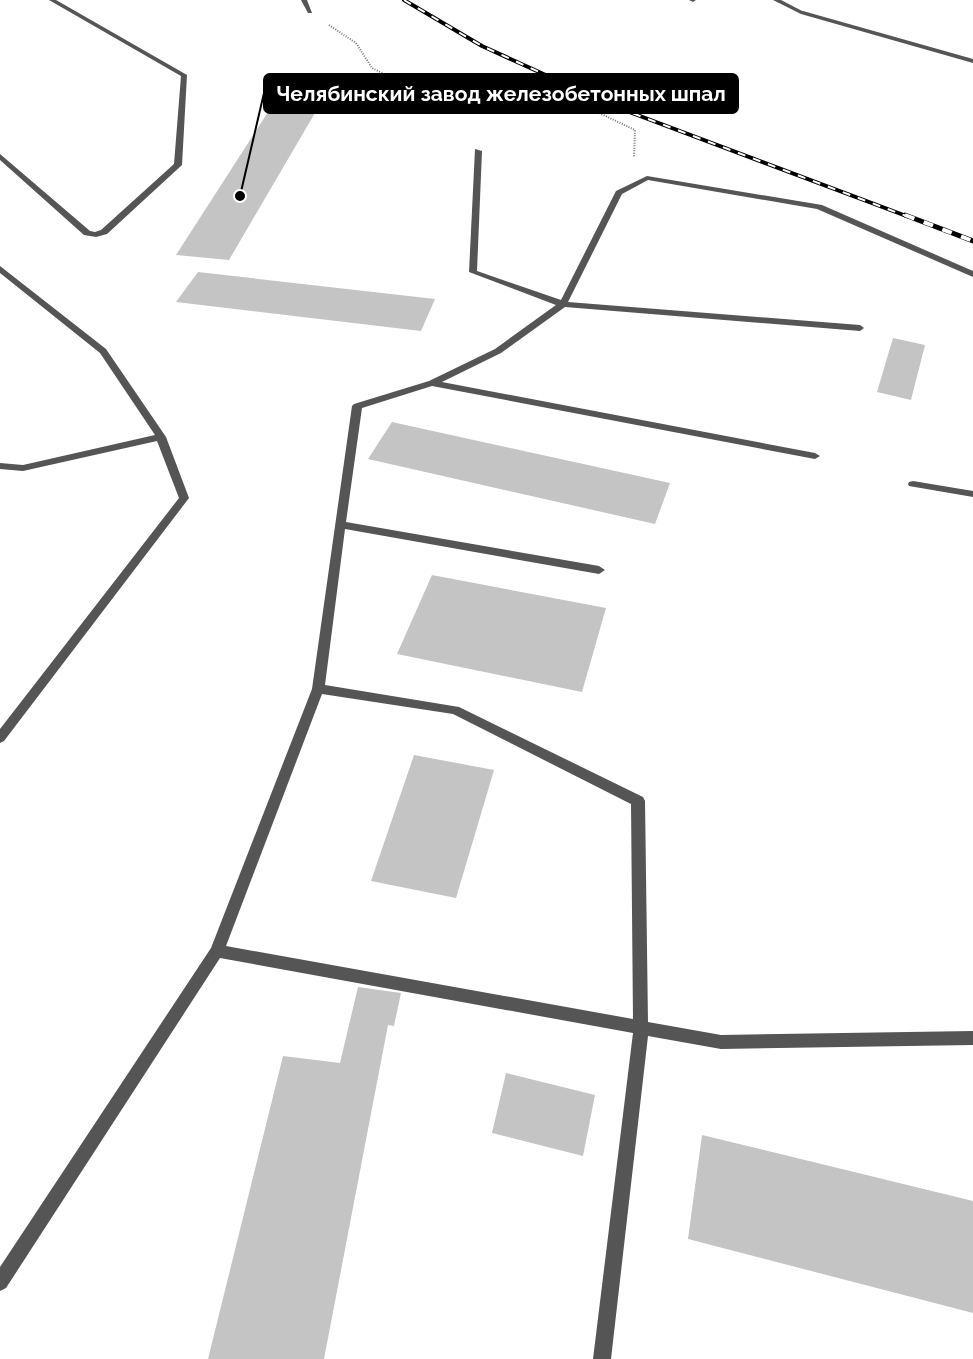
<svg xmlns="http://www.w3.org/2000/svg" width="973" height="1359" font-family="Raleway,sans-serif">
<style>
.building{fill:#c4c4c4}
.lines{fill:none;stroke-linecap:round;stroke-linejoin:round}
.path{stroke:#777;stroke-width:2;stroke-dasharray:1 1.5;stroke-linecap:butt}
.service{fill:#555;fill-rule:evenodd}
.minor{fill:#555;fill-rule:evenodd}
.rail-far1-casing{stroke:#000;stroke-width:4}
.rail-casing{stroke:#000;stroke-width:5}
.rail-far1{stroke:#fff;stroke-width:2;stroke-dasharray:8;stroke-linecap:butt}
.rail{stroke:#fff;stroke-width:4;stroke-dasharray:10;stroke-linecap:butt}
.leader{fill:none;stroke:#000;stroke-width:2}
.callout-dot{fill:#000;stroke:#fff;stroke-width:2}
.callout{fill:#000;stroke:#000;stroke-width:2}
.callout-label{font-size:21px;text-anchor:middle;font-weight:bold;fill:#fff}
</style>
<rect width="100%" height="100%" fill="#fff"/>
<g class="building">
<polygon points="277,98 322,101 229,260 176,255"/>
<polygon points="198,272 435,299 421,331 176,302"/>
<polygon points="893,338 925,345 911,400 877,392"/>
<polygon points="392,422 670,483 655,524 368,459"/>
<polygon points="432,575 606,608 582,692 397,654"/>
<polygon points="414,755 494,770 456,898 371,881"/>
<polygon points="358,987 401,993 394,1026 388,1025 324,1359 208,1359 283,1056 340,1063"/>
<polygon points="506,1073 595,1095 583,1156 492,1133"/>
<polygon points="702,1135 973,1201 973,1313 688,1239"/>
</g>
<g class="lines">
<polyline class="path" points="329,25 356,43 372,68 398,81 456,89 557,93 635,130 634,157"/>
<g class="service">
<polygon points="49,0 56,0 187,75 182,165 107,234 96,237 84,235 0,160 0,154 90,231 95,232 101,230 174,164 181,76"/>
<polygon points="301,0 307,0 312,13 308,13"/>
<polygon points="689,0 696,0 693,2"/>
<polygon points="803,11 973,59 973,63 801,14"/>
<path d="M475,149l7,2 -5,120 84,29 55,-109 31,-15 175,29 151,66v6l-156,-68 -169,-29 -26,14 -54,108 292,23 4,3 -4,3 -295,-24 -64,46 -59,29 373,71 5,3 -5,3 -383,-73 -70,22 -16,114 253,44 6,4 -6,4 -254,-45 -20,156 134,22 184,90 2,4 3,221 73,13 252,-4v14l-252,4 -73,-13 -37,323h-18l40,-326 -413,-75 -214,330 -6,3v-24l211,-319 101,-259 40,-283 2,-2 75,-23 66,-32 61,-44 -87,-33zM322,694l131,20 178,90 2,215 -407,-73z"/>
<polygon points="0,266 106,349 166,437 189,498 4,741 0,743 0,729 179,498 157,441 23,471 0,469 0,463 23,465 155,435 100,353 0,273"/>
<polygon points="913,481 973,491 973,497 909,486 908,484 909,482"/>
</g>
<polygon class="minor" points="773,0 781,0 806,13 801,14"/>
<defs>
<polyline id="rail-far1" points="404,0 482,46 616,107 909,217"/>
<polyline id="rail" points="905,215 973,241"/>
</defs>
<use href="#rail-far1" class="rail-far1-casing"/>
<use href="#rail" class="rail-casing"/>
<use href="#rail-far1" class="rail-far1"/>
<use href="#rail" class="rail"/>
</g>
<path class="leader" d="M240 196L264 93"/>
<circle class="callout-dot" cx="240" cy="196" r="6"/>
<rect class="callout" x="264" y="74" width="474" height="39" rx="6"/>
<g class="callout-label">
<text x="501" y="101">Челябинский завод железобетонных шпал</text>
</g>
</svg>
